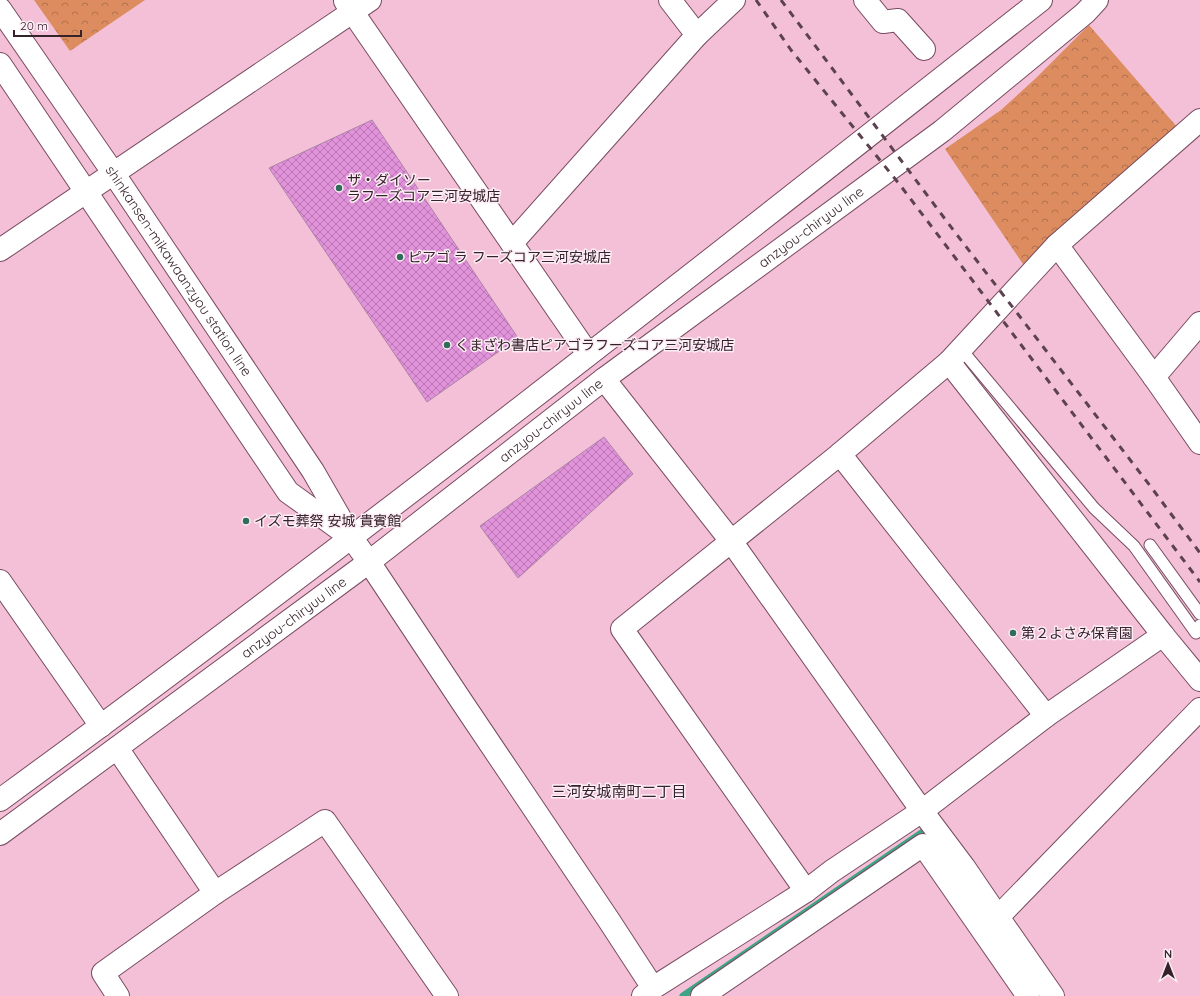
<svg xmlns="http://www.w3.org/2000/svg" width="1200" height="996" font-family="Quicksand,'Noto Sans JP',sans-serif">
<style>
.park{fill:url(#park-crowns)}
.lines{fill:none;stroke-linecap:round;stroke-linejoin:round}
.stream{stroke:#3da485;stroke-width:7}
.building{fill:url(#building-cross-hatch);stroke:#ab85a7}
.lane-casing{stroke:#794c61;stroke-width:13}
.street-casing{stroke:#794c61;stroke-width:24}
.secondary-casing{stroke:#794c61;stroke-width:24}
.lane{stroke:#fff;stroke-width:11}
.street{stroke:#fff;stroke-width:22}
.secondary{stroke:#fff;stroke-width:22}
.rail{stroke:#5c424e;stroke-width:3;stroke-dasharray:7 7;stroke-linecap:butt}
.poi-dot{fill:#2f6d5a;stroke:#fdedf4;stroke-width:1.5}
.labels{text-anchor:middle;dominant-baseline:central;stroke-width:3;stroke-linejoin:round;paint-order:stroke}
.poi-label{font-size:14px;fill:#35222b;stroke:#fdedf4;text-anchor:start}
.street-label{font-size:14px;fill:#35222b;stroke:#fdedf4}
.neighbourhood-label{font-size:15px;fill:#35222b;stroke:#fdedf4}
</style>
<defs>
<pattern id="park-crowns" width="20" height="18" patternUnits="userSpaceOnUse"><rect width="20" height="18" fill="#dc8c5e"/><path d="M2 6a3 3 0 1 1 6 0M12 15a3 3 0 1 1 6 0" fill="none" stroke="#b3724e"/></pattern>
<pattern id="building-cross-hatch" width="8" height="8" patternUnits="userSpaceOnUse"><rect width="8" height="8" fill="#e192da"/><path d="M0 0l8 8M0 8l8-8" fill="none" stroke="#b777b1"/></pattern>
</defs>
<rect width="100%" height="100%" fill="#f4c0d7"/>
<g class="park">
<polygon points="34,0 145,0 70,51"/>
<polygon points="1089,25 1178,128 1025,267 945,149 1001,110 1036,78"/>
</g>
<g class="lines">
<polyline class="stream" points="683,996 923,832 929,841"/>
</g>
<g class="building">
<polygon points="372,120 518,338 427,402 269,168"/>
<polygon points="604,437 633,474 518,578 480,526"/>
</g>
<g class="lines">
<defs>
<g id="lane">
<polyline points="961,349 1094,508 1134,546 1196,633 1200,625"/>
<polyline points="1150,545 1200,614"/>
</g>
<g id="street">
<polyline points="865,0 883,22 898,20 924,49"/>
<polyline points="697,35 734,0"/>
<polyline points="1057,245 1154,377 1200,443"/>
<polyline points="949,362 1163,635 1200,680"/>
<polyline points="1154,377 1200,323"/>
<polyline points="604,379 731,541 922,811 1046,716 1163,635"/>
<polyline points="840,454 1046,716"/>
<polyline points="117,748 215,893"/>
<polyline points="806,891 622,629 840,454 949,362 1057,245 1200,120"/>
<polyline points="998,917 1053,996"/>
<polyline points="118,996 103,973 215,893 325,821 447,996"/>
<polyline points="643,996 653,988 806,891 832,871 922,811 964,867 998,917 1200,709"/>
<polyline points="702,996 923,845 1028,996"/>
</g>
<g id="secondary">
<polyline points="345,1 588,354"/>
<path id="s1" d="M0,9l114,165 199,297 38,66 18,25 93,140 146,217 45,69"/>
<polyline points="0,64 288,492 345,533"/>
<polyline points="512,243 697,35 670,0"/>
<polyline points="0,250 370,0"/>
<polyline points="0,581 101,726"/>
<path d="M0,800c353,-258 697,-529 1041,-800"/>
<path id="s2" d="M0,834l369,-272 235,-183 338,-248 143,-118 12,-13"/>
</g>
</defs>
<use href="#lane" class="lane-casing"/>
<use href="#street" class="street-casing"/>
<use href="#secondary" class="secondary-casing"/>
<use href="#lane" class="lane"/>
<use href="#street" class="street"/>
<use href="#secondary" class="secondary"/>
<g class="rail">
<polyline points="756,0 791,50 900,185 982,293 1200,582"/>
<polyline points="781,0 954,231 1151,487 1200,553"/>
</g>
</g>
<g class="poi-dot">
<circle cx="339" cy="188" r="4"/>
<circle cx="400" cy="257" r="4"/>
<circle cx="447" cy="345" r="4"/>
<circle cx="246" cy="521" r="4"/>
<circle cx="1013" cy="633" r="4"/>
</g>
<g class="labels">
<g class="poi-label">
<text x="347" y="180">ザ・ダイソー<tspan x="347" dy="16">ラフーズコア三河安城店</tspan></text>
<text x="408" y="257">ピアゴ ラ フーズコア三河安城店</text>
<text x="455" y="345">くまざわ書店ピアゴラフーズコア三河安城店</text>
<text x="254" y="521">イズモ葬祭 安城 貴賓館</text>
<text x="1021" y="633">第２よさみ保育園</text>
</g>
<g class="street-label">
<text stroke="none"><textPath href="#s2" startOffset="1013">anzyou-chiryuu line</textPath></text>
<text stroke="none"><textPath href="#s1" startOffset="317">shinkansen-mikawaanzyou station line</textPath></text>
<text stroke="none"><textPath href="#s2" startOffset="689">anzyou-chiryuu line</textPath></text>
<text stroke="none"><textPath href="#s2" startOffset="365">anzyou-chiryuu line</textPath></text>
</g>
<g class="neighbourhood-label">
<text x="619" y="791">三河安城南町二丁目</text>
</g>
</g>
<g transform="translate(1168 964)" stroke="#fdedf4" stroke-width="3" paint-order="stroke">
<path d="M0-3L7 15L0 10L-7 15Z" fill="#35222b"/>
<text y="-6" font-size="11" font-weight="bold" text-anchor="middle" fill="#35222b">N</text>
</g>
<path d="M14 30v6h67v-6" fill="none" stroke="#35222b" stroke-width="2"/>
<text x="20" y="30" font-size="12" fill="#35222b" stroke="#fdedf4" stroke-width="3" paint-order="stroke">20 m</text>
</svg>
